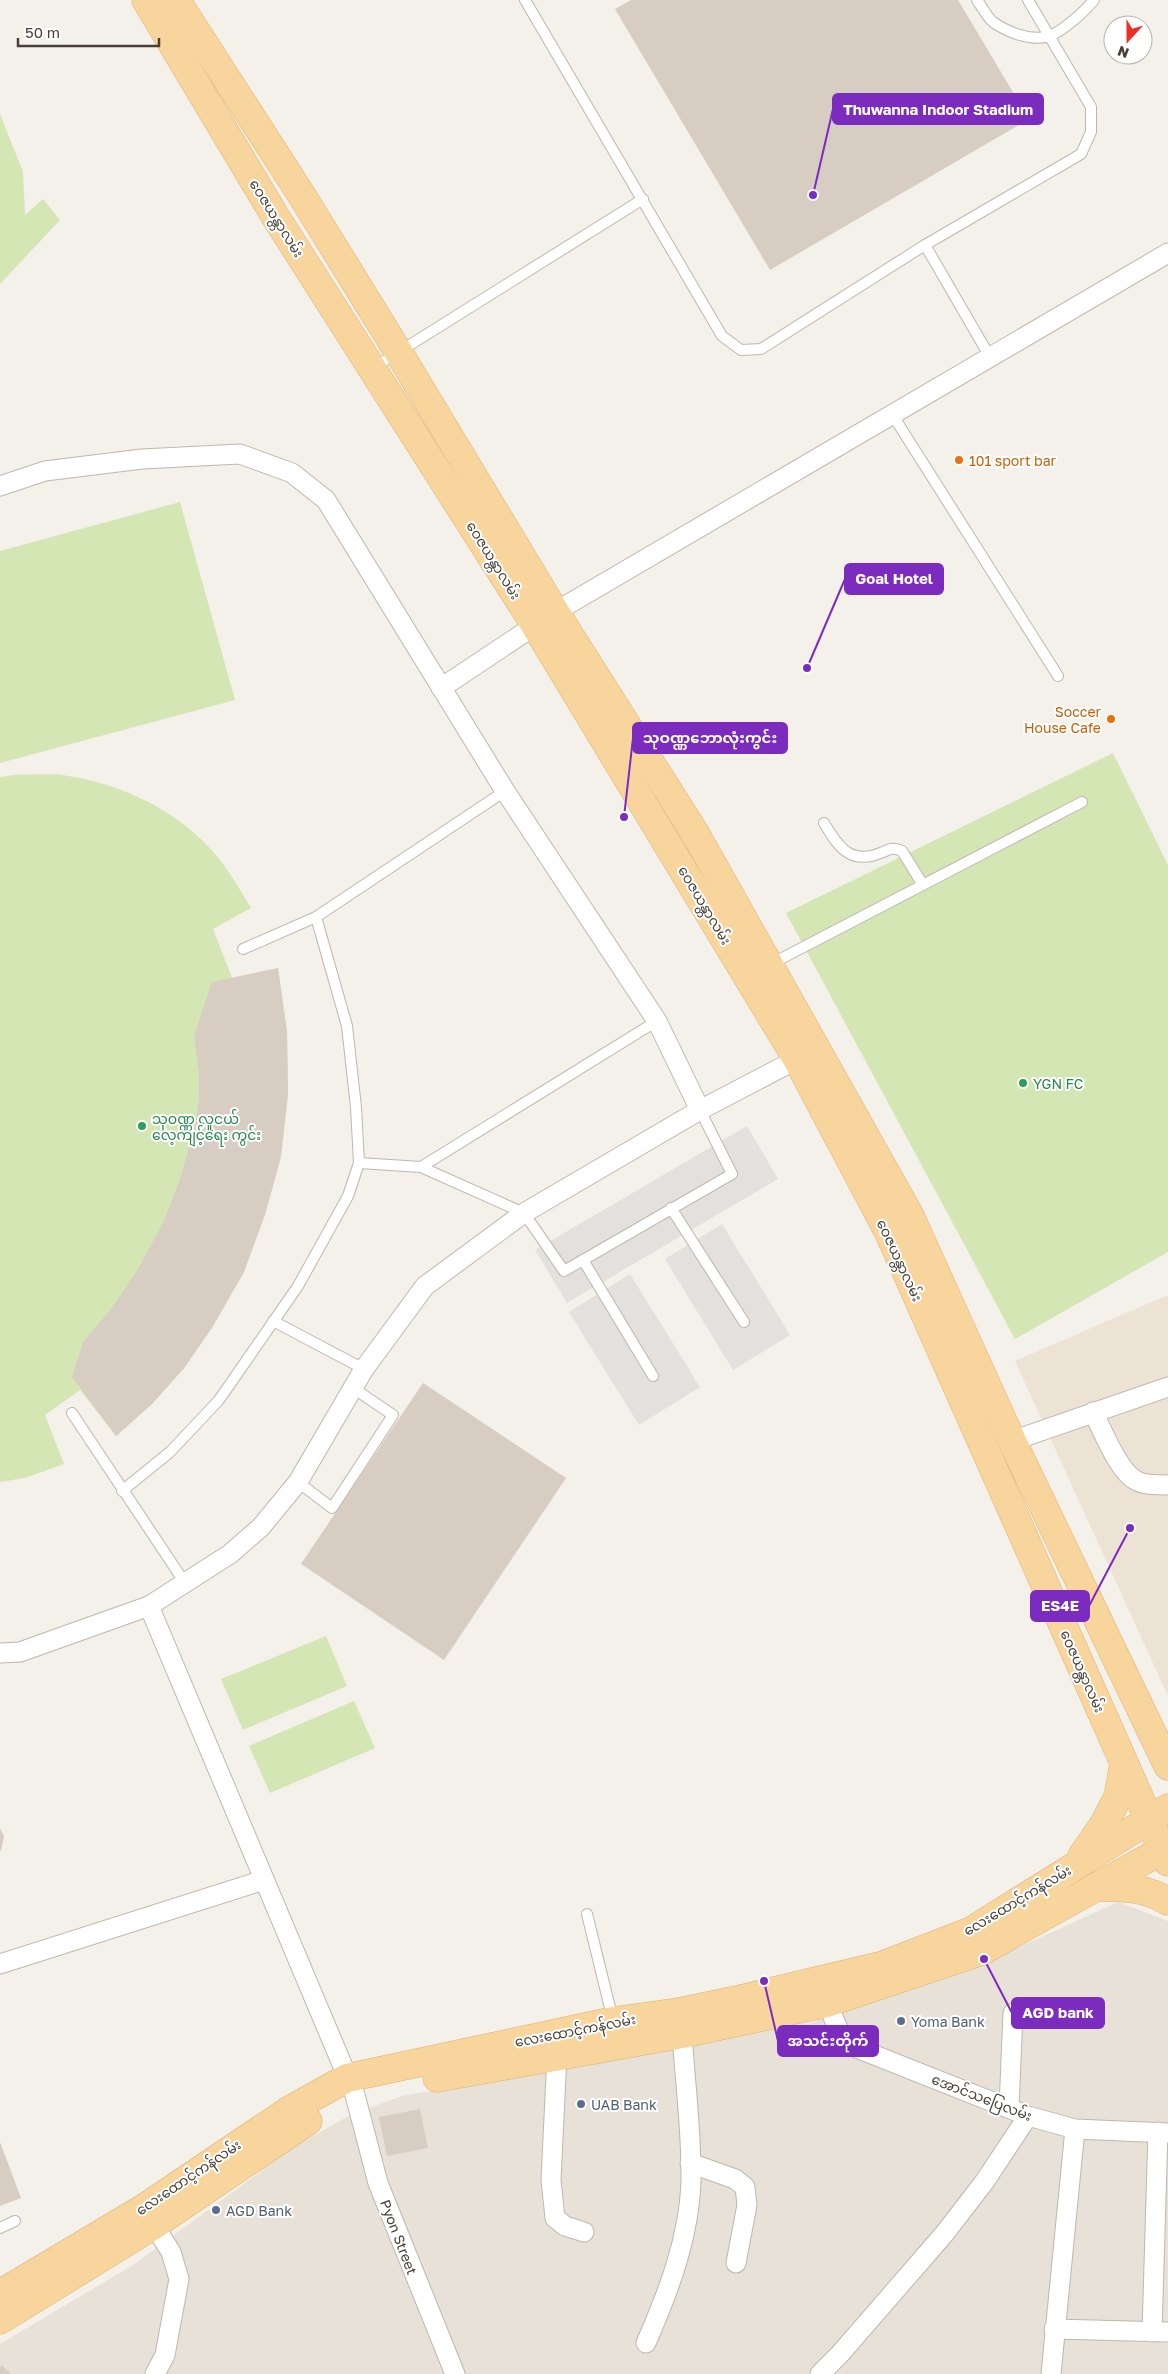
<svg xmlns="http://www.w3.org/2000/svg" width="1168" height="2374" font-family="'Golos Text','Noto Sans Myanmar',sans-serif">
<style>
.residential{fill:#e8e1d8}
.education{fill:#ece3d5}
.green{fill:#d5e6b5}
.parking{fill:#e3e0de}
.building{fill:#d8cdc3}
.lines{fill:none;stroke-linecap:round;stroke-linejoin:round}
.service-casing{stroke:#bfb7ad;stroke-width:12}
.minor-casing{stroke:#bfb7ad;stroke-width:21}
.primary-casing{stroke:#deb16d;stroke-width:29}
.service{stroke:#fff;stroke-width:10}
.minor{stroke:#fff;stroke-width:19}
.primary{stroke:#f9d59e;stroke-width:28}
.food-dot{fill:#e8710a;stroke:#fff;stroke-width:2}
.leisure-dot{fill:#2e9e5b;stroke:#fff;stroke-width:2}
.service-dot{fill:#5c6f8a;stroke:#fff;stroke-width:2}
.labels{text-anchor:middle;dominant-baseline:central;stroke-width:4;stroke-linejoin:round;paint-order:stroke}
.street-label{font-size:14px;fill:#484038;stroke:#fff}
.food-label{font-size:14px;fill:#c56008;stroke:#fff;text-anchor:start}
.leisure-label{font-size:14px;fill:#27864d;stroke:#fff;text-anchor:start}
.service-label{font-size:14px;fill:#4e5e75;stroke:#fff;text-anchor:start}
.leader{fill:none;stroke:#7b2cbf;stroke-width:2}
.callout-dot{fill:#7b2cbf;stroke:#fff;stroke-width:2}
.callout{fill:#7b2cbf;stroke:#7b2cbf;stroke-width:2}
.callout-label{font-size:15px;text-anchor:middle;font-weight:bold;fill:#fff}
</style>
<rect width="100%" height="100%" fill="#f4f0ea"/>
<polygon class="residential" points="1118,1902 1168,1921 1168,2374 0,2374 0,2344 133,2265 297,2145 350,2115 402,2096 810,2023 984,1963"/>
<polygon class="education" points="1168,1295 1168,1696 1015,1361"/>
<g class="green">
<polygon points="0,114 23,172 25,215 43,199 60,220 0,284"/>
<polygon points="180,502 235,700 0,763 0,551"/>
<polygon points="1113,753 1168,865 1168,1252 1015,1339 786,913"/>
<path d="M14,775c18,0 37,-2 54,1 48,7 99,30 134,64 20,19 35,44 49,68l-38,21 19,49 46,-10 9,64 1,63 -44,177 -31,54 -28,41 -33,37 -36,32 -36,-46 -35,25 19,49 -39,14 -25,4v-705z"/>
<polygon points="326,1636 347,1686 243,1730 221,1679"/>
<polygon points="354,1701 375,1748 270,1793 249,1746"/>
</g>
<g class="parking">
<polygon points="747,1126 778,1179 567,1303 535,1250"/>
<polygon points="722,1224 790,1335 733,1370 665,1259"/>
<polygon points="630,1274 700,1387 639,1425 569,1312"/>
</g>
<g class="building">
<polygon points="631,0 958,0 1029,119 770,270 615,9"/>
<polygon points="278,968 287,1032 288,1095 281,1157 265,1215 244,1272 213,1326 185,1367 152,1404 116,1436 72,1377 83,1342 111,1309 138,1269 164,1221 181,1176 196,1121 199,1097 199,1072 194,1036 212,982"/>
<polygon points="423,1383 566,1478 444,1660 301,1564"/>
<polygon points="0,1828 4,1836 1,1851 0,1851"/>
<polygon points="420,2109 428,2148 387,2156 379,2117"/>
<polygon points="0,2142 21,2198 0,2206"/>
<polygon points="2,2365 11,2374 0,2374 0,2367"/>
</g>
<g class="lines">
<defs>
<g id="service">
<polyline points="525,0 722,336 741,350 761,349 925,245 1081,154 1091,132 1091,107 1028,0"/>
<path d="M977,0c5,7 10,17 16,22 14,10 39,20 56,14 13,-4 36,-25 45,-36"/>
<polyline points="925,245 990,357"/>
<polyline points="373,368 643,199"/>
<polyline points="892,414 1058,676"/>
<path d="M824,823c15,25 27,43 59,29 7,-3 11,-5 19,-1l21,34"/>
<polyline points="316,917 347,1026 356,1107 359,1163"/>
<polyline points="243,949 316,917 505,791"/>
<polyline points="769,965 1082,802"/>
<polyline points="421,1167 657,1021"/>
<polyline points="671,1208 744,1322"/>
<polyline points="583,1260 653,1376"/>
<polyline points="273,1321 364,1369"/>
<polyline points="72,1413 185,1583"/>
<polyline points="298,1482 332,1508 393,1415 353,1388"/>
<polyline points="122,1491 170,1452 219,1400 298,1286 348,1196 359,1163 421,1167 524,1213 564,1271 732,1174 700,1110"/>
<polyline points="587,1914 613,2020"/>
<polyline points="0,2228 15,2221"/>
</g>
<g id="minor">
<polyline points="0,486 45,471 142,459 240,454 292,473 326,500 505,791 657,1021 700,1110"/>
<polyline points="441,688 555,612 1168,253"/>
<path d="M1093,1412c10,19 26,61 44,69 9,5 21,3 31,4"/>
<polyline points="1012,1441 1168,1387"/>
<polyline points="149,1606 355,2095 378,2183 455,2374"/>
<polyline points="0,1653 20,1652 149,1606 230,1554 261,1527 298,1482 364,1369 425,1286 524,1213 700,1110 807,1054"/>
<polyline points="0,1964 264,1880"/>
<polyline points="823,1993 844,2043 1028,2116 1075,2129 1168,2133"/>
<polyline points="557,2055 551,2180 555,2218 565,2226 584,2232"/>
<polyline points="1009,2108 1013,2013"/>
<polyline points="690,2163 735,2179 745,2187 747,2205 736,2263"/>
<polyline points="148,2216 171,2252 179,2279 165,2355 155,2374"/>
<polyline points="1054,2329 1168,2332"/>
<polyline points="1152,2332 1158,2132"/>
<path d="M646,2343c22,-50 43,-105 45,-161 1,-47 -6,-101 -9,-148"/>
<polyline points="820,2374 840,2354 945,2233 985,2181 1028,2116"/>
<polyline points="1051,2374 1075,2129"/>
</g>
<g id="primary">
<polyline points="146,0 275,216 535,625 797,1059 889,1233 1168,1862"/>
<polyline points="176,0 299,191 399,353 555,612 695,833 909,1214 1012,1441 1168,1766"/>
<polyline points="1082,1856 1104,1824 1118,1797 1124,1764"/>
<path d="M1096,1887c27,0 47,0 72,14"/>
<polyline points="437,2078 682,2034 827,2003 982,1951 1168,1847"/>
<polyline points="0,2294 144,2208 288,2111 347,2078 613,2021 679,2012 737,2000 883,1965 971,1931 1168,1808"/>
<polyline points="0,2320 154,2225 308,2121"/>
</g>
</defs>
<use href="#service" class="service-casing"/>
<use href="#minor" class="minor-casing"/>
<use href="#primary" class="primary-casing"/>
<use href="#service" class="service"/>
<use href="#minor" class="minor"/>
<use href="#primary" class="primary"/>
</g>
<g class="food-dot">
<circle cx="959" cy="460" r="5"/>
<circle cx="1111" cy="719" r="5"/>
</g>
<g class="leisure-dot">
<circle cx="1023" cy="1083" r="5"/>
<circle cx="142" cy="1126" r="5"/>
</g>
<g class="service-dot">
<circle cx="901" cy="2021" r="5"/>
<circle cx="581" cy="2104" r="5"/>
<circle cx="216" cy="2210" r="5"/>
</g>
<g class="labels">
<g class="street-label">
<text transform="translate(277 218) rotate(58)">ဝေဇယန္တာလမ်း</text>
<text transform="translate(494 560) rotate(58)">ဝေဇယန္တာလမ်း</text>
<text transform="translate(705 905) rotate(59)">ဝေဇယန္တာလမ်း</text>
<text transform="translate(900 1260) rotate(65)">ဝေဇယန္တာလမ်း</text>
<text transform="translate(1083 1671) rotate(66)">ဝေဇယန္တာလမ်း</text>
<text transform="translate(1017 1900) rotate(-31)">လေးထောင့်ကန်လမ်း</text>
<text transform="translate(575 2030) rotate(-11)">လေးထောင့်ကန်လမ်း</text>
<text transform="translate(982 2097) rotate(21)">အောင်သပြေလမ်း</text>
<text transform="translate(188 2177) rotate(-34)">လေးထောင့်ကန်လမ်း</text>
<text transform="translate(399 2237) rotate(69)">Pyon Street</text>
</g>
<g class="food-label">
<text x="969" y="460">101 sport bar</text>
<text x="1101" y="711" text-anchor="end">Soccer<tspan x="1101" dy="16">House Cafe</tspan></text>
</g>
<g class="leisure-label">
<text x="1033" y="1083">YGN FC</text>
<text x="152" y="1118">သုဝဏ္ဏ လူငယ်<tspan x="152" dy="16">လေ့ကျင့်ရေး ကွင်း</tspan></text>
</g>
<g class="service-label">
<text x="911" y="2021">Yoma Bank</text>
<text x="591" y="2104">UAB Bank</text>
<text x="226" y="2210">AGD Bank</text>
</g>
</g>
<path class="leader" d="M813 195L833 109M807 668L845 579M624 817L633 738M1130 1528L1089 1606M984 1959L1012 2013M764 1981L778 2041"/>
<g class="callout-dot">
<circle cx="813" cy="195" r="5"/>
<circle cx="807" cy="668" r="5"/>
<circle cx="624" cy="817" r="5"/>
<circle cx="1130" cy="1528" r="5"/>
<circle cx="984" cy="1959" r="5"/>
<circle cx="764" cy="1981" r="5"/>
</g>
<g class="callout">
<rect x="833" y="94" width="210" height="30" rx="5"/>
<rect x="845" y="564" width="98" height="30" rx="5"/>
<rect x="633" y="723" width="154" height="30" rx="5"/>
<rect x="1031" y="1591" width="58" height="30" rx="5"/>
<rect x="1012" y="1998" width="92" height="30" rx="5"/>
<rect x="778" y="2026" width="100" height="30" rx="5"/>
</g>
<g class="callout-label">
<text x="938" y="115">Thuwanna Indoor Stadium</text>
<text x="894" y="584">Goal Hotel</text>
<text x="710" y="743">သုဝဏ္ဏဘောလုံးကွင်း</text>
<text x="1060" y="1611">ES4E</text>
<text x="1058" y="2018">AGD bank</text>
<text x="828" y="2046">အသင်းတိုက်</text>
</g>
<g transform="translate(1128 40) rotate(201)"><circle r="24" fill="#ffffff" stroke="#b6b3af"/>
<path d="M0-4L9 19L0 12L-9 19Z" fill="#f02e25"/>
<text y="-8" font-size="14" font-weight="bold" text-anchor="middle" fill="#484038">N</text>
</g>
<path d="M18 38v8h141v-8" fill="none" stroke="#484038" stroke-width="2.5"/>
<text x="25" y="38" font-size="15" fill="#484038" stroke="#ffffff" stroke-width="4" paint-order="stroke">50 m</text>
</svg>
